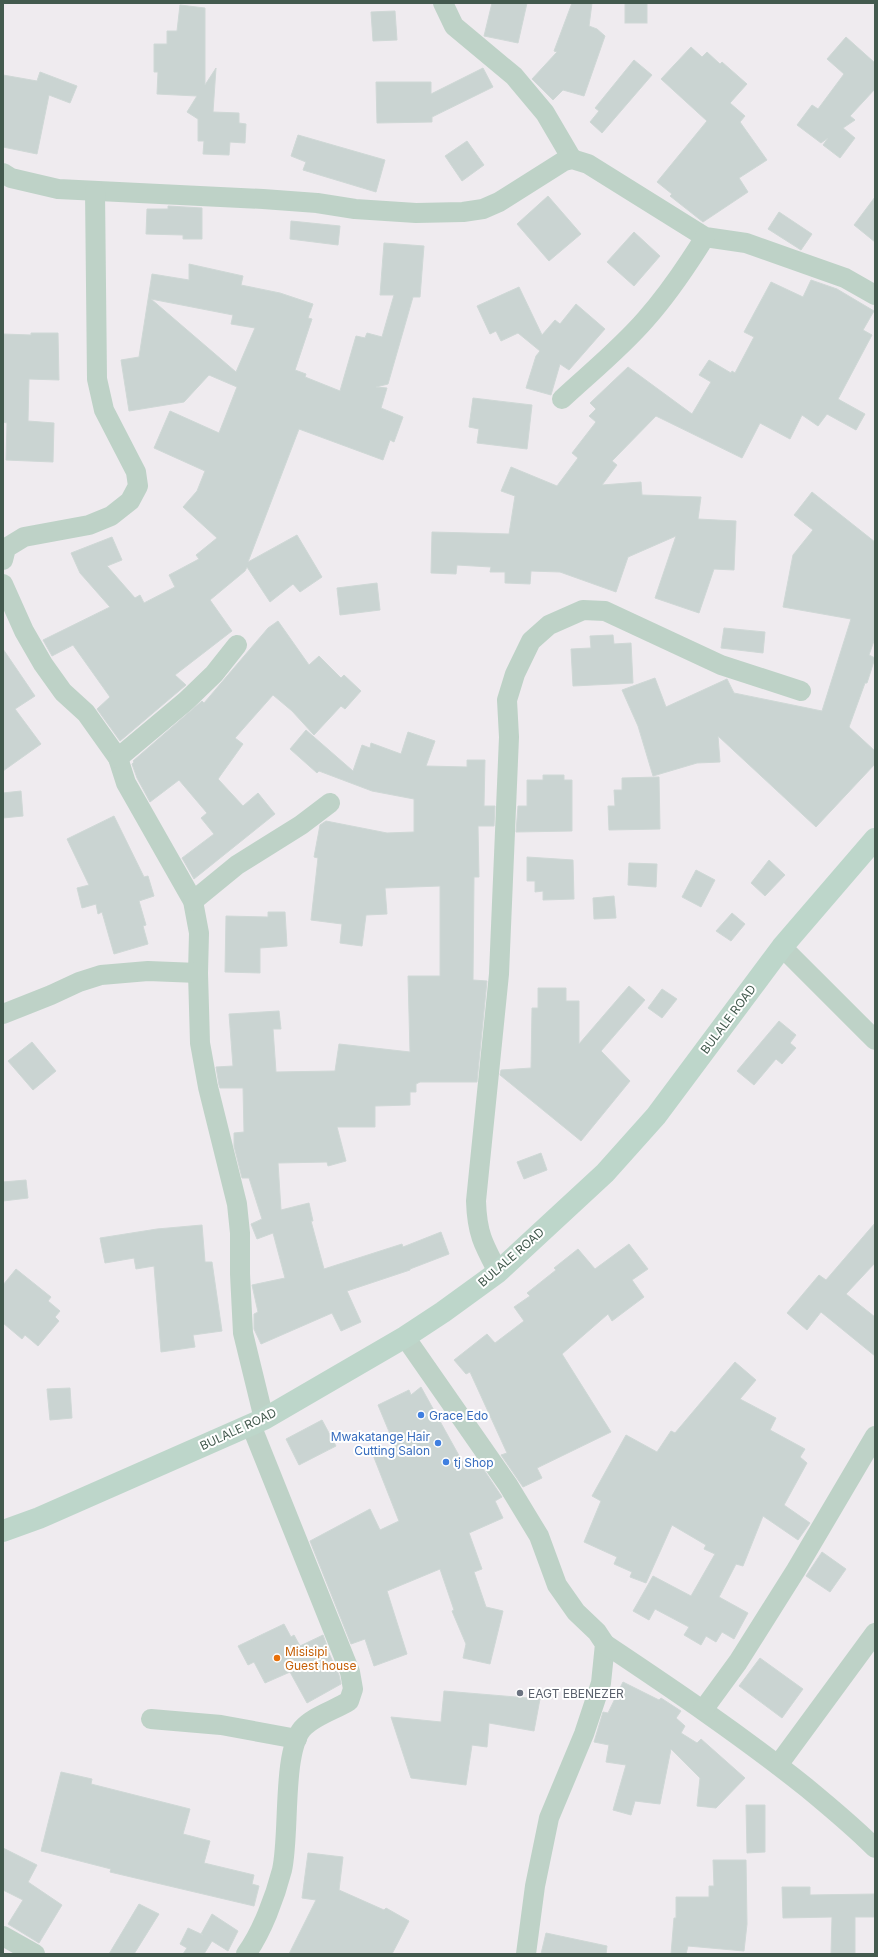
<svg xmlns="http://www.w3.org/2000/svg" width="878" height="1957" font-family="Inter,sans-serif">
<style>
.building{fill:#cad4d2;stroke:#cfd8d6;fill-rule:evenodd}
.lines{fill:none;stroke-linecap:round;stroke-linejoin:round}
.street{stroke:#bed2c7;stroke-width:20}
.secondary{stroke:#bdd6ca;stroke-width:22}
.shop-dot{fill:#3f7fe0;stroke:#fff;stroke-width:1.5}
.food-dot{fill:#e8710a;stroke:#fff;stroke-width:1.5}
.worship-dot{fill:#6b7280;stroke:#fff;stroke-width:1.5}
.labels{text-anchor:middle;dominant-baseline:central;stroke-width:4;stroke-linejoin:round;paint-order:stroke}
.street-label{font-size:12px;fill:#435a4e;stroke:#fff}
.shop-label{font-size:12px;fill:#366cbe;stroke:#fff;text-anchor:start}
.food-label{font-size:12px;fill:#c56008;stroke:#fff;text-anchor:start}
.worship-label{font-size:12px;fill:#5b616d;stroke:#fff;text-anchor:start}
</style>
<rect width="100%" height="100%" fill="#efebef"/>
<g class="building">
<polygon points="492,3 527,3 518,43 484,36"/>
<polygon points="572,3 592,3 589,26 597,29 605,36 584,96 563,90 553,100 532,79 557,52 554,51"/>
<rect x="625" y="3" width="22" height="20"/>
<polygon points="180,5 205,8 205,85 216,68 213,112 239,113 239,123 246,124 245,143 230,142 229,155 203,154 204,141 198,141 198,119 187,112 197,96 157,94 158,72 154,72 154,44 167,44 167,31 177,31"/>
<polygon points="395,11 397,40 373,41 371,12"/>
<polygon points="846,37 875,63 875,89 850,116 855,120 843,128 855,138 840,158 823,145 828,138 821,143 797,125 812,105 818,109 844,74 827,59"/>
<polygon points="691,47 702,57 707,52 720,64 722,62 747,84 730,103 745,116 740,122 767,160 739,178 748,192 703,222 670,196 672,194 657,182 707,121 661,79"/>
<polygon points="634,60 652,75 602,133 590,122 599,111 595,108"/>
<polygon points="483,68 493,87 432,117 432,122 377,123 376,82 431,82 431,94"/>
<polygon points="40,72 77,86 70,103 49,95 37,154 3,147 3,75 37,81"/>
<polygon points="298,135 385,160 376,192 303,170 306,162 291,156"/>
<polygon points="467,141 484,165 462,181 445,156"/>
<polygon points="548,196 581,234 549,261 517,224"/>
<polygon points="875,197 875,242 854,225"/>
<polygon points="168,206 202,208 202,239 183,239 183,235 146,234 147,209 168,209"/>
<polygon points="779,212 812,234 801,250 768,229"/>
<polygon points="291,221 340,226 338,245 290,239"/>
<polygon points="634,232 660,256 634,286 607,262"/>
<path d="M384,243l40,3 -4,51h-7l-25,87 -12,3 11,1 -6,20 22,9 -9,25 -4,-2 -7,20 -84,-31 -51,133 49,-27 25,42 -22,15 -7,-8 -23,18 -23,-35 -2,4 -35,29 22,31 -57,44 11,10 -66,56 -23,-32 13,-12 -37,-52 -21,11 -9,-16 67,-33 -30,-34 -9,-20 41,-16 10,23 -15,6 28,32 5,-3 4,8 31,-16 -6,-12 30,-16 -3,-4 21,-17 -34,-31 14,-16 8,-20 -51,-23 16,-37 49,22 18,-46 -28,-12 -25,27 -55,9 -8,-51 18,-3 13,-83 37,6v-16l54,12 -2,9 39,8 33,11 -5,14 4,1 -17,51 11,4 -1,3 35,14 16,-55 9,2 2,-5 15,4 12,-42h-14zM151,299l82,16 -2,9 24,4 -19,44z"/>
<polygon points="811,280 837,289 874,311 863,330 872,335 838,399 865,414 856,430 827,414 818,426 802,415 790,439 760,423 742,458 656,416 612,461 617,465 602,485 641,482 642,495 701,497 698,519 736,521 734,570 714,569 699,613 655,598 676,536 628,557 616,592 560,572 531,571 530,584 505,583 505,572 490,572 491,567 457,565 456,574 431,573 432,532 509,534 515,496 501,491 511,467 557,486 578,458 572,453 596,422 589,416 596,409 590,403 628,367 692,414 711,382 699,375 709,360 731,373 732,371 735,373 754,337 744,332 771,282 803,297"/>
<polygon points="519,287 542,335 555,320 560,324 576,304 605,329 569,370 560,364 551,395 526,388 536,356 540,351 518,333 501,341 496,331 490,334 477,306"/>
<polygon points="31,333 58,333 59,380 29,379 28,421 54,423 53,462 6,460 7,423 3,422 3,334 31,335"/>
<polygon points="473,398 532,405 527,449 477,443 479,429 469,427"/>
<polygon points="812,492 875,542 875,638 869,655 875,658 867,683 865,683 849,727 875,751 875,764 816,827 718,736 720,762 697,763 653,776 638,726 622,690 655,678 666,707 727,679 734,693 822,711 851,619 783,607 793,555 813,530 794,515"/>
<polygon points="377,583 380,610 340,615 337,588"/>
<polygon points="278,621 309,665 319,656 341,678 344,675 361,691 345,709 341,706 314,735 292,711 273,695 235,738 243,744 218,779 243,806 258,793 275,814 194,879 182,858 214,834 201,818 207,813 179,780 150,802 137,778 132,764 134,762 133,761 202,701 204,703 268,628"/>
<polygon points="724,628 765,632 763,653 721,648"/>
<polygon points="613,635 614,644 631,643 633,683 573,686 571,649 591,648 590,636"/>
<polygon points="3,649 35,696 15,709 41,744 3,771"/>
<polygon points="306,730 353,771 362,745 370,748 371,743 401,754 408,732 435,741 426,766 467,767 467,760 485,760 484,806 495,806 494,826 478,826 479,877 474,877 473,980 487,981 477,1082 420,1082 416,1084 416,1092 410,1092 410,1105 375,1106 375,1127 337,1127 346,1161 328,1166 327,1162 278,1163 281,1210 309,1203 313,1221 311,1221 324,1269 402,1244 403,1247 441,1232 449,1254 410,1269 410,1270 347,1291 361,1322 341,1331 332,1313 261,1344 254,1329 254,1314 258,1312 252,1285 285,1278 273,1233 257,1239 251,1224 262,1219 249,1178 242,1178 234,1146 234,1133 244,1132 243,1088 220,1088 219,1085 216,1067 233,1066 229,1014 279,1011 281,1029 273,1029 276,1072 335,1071 339,1044 410,1052 408,976 440,976 440,886 385,888 387,914 366,915 362,946 340,943 342,924 311,920 318,858 314,857 320,825 326,821 387,833 414,832 414,799 372,791 319,771 317,773 290,749"/>
<polygon points="543,775 564,775 564,780 572,780 572,831 516,832 518,806 527,806 527,780 543,780"/>
<polygon points="659,777 660,829 609,830 608,806 615,806 614,790 622,790 622,778"/>
<polygon points="21,791 23,816 3,818 3,793"/>
<polygon points="114,816 144,877 148,876 154,896 139,901 146,925 143,926 148,944 114,954 102,912 98,914 96,904 82,908 77,888 89,885 67,839"/>
<polygon points="527,857 573,860 574,899 543,900 543,891 535,892 535,881 527,881"/>
<polygon points="769,860 785,875 765,896 751,883"/>
<polygon points="629,863 657,864 656,887 628,885"/>
<polygon points="696,870 715,880 701,907 682,897"/>
<polygon points="614,896 616,918 594,919 593,898"/>
<polygon points="268,912 285,912 287,946 260,948 260,973 225,972 226,916 268,917"/>
<polygon points="732,913 745,924 731,941 716,931"/>
<polygon points="629,986 645,1000 601,1051 630,1081 581,1141 500,1075 501,1070 531,1068 532,1008 538,1008 538,988 566,988 566,1001 579,1001 579,1044"/>
<polygon points="662,989 677,999 662,1018 648,1008"/>
<polygon points="779,1021 796,1035 790,1043 796,1048 782,1064 776,1059 754,1085 737,1071"/>
<polygon points="32,1042 56,1071 33,1090 8,1061"/>
<polygon points="541,1153 547,1170 524,1179 517,1162"/>
<polygon points="26,1180 28,1198 3,1201 3,1182"/>
<polygon points="875,1223 875,1263 846,1294 875,1317 875,1356 821,1312 807,1330 787,1313 819,1275 826,1280"/>
<polygon points="202,1225 205,1262 212,1262 222,1331 193,1335 195,1347 161,1352 154,1266 136,1269 134,1258 105,1263 100,1238 157,1229"/>
<polygon points="629,1244 648,1269 632,1280 644,1297 612,1321 608,1314 562,1354 611,1432 537,1468 542,1478 523,1487 501,1455 507,1453 470,1372 466,1374 454,1360 487,1334 495,1343 524,1321 514,1307 530,1296 527,1293 556,1270 554,1268 578,1249 595,1269"/>
<polygon points="16,1269 51,1297 48,1301 60,1311 55,1317 59,1321 38,1346 25,1335 22,1339 3,1323 3,1285"/>
<polygon points="735,1362 756,1380 740,1399 776,1418 770,1430 805,1449 800,1457 807,1463 784,1505 810,1523 798,1540 763,1516 743,1566 736,1564 719,1597 748,1613 734,1639 722,1632 716,1642 706,1636 701,1645 684,1635 689,1627 655,1609 649,1620 633,1611 653,1576 691,1596 715,1554 704,1549 706,1545 672,1525 646,1583 630,1577 632,1572 614,1564 617,1557 584,1542 601,1501 592,1496 626,1435 657,1452 671,1431 675,1433"/>
<polygon points="421,1387 467,1470 480,1464 502,1497 495,1501 503,1518 469,1533 482,1569 474,1572 486,1607 503,1611 490,1664 463,1658 466,1644 452,1611 454,1610 440,1569 387,1591 407,1654 374,1666 365,1639 351,1644 310,1541 370,1509 380,1530 399,1521 373,1455 395,1446 378,1405 409,1390 411,1395"/>
<polygon points="70,1388 72,1418 50,1420 47,1389"/>
<polygon points="322,1420 336,1446 299,1465 286,1439"/>
<polygon points="822,1552 846,1569 830,1592 806,1576"/>
<polygon points="284,1624 291,1637 294,1635 300,1646 323,1635 329,1651 328,1651 339,1675 341,1684 307,1703 290,1672 265,1683 254,1662 248,1665 238,1646"/>
<polygon points="760,1658 803,1689 782,1718 739,1686"/>
<polygon points="623,1682 659,1700 661,1698 681,1711 676,1718 685,1726 681,1733 697,1743 701,1739 745,1778 716,1808 697,1806 700,1778 671,1749 660,1804 635,1801 631,1815 613,1810 626,1765 606,1762 609,1745 594,1742 603,1712 608,1713"/>
<polygon points="444,1691 540,1699 534,1731 489,1723 487,1747 472,1745 466,1785 411,1778 391,1717 441,1722"/>
<polygon points="61,1772 92,1779 91,1784 190,1809 183,1834 210,1841 204,1863 254,1875 252,1884 259,1886 254,1906 110,1872 111,1869 41,1851"/>
<polygon points="746,1805 765,1805 765,1852 747,1853"/>
<polygon points="3,1848 37,1865 28,1882 62,1905 39,1943 8,1924 23,1900 3,1890"/>
<polygon points="308,1853 343,1857 339,1890 384,1910 386,1908 409,1921 392,1954 289,1954 316,1900 302,1898"/>
<polygon points="713,1860 746,1860 747,1924 744,1951 688,1946 686,1954 671,1954 674,1918 676,1918 676,1897 709,1897 709,1886 714,1886"/>
<polygon points="782,1887 810,1887 810,1895 875,1894 875,1917 855,1917 855,1954 831,1954 832,1917 783,1918"/>
<polygon points="139,1904 159,1914 134,1954 109,1954"/>
<polygon points="212,1914 238,1931 228,1951 212,1941 204,1954 183,1954 187,1948 180,1944 188,1928 203,1935 201,1934"/>
<polygon points="546,1933 607,1946 606,1954 541,1954"/>
</g>
<g class="lines">
<g class="street">
<polyline points="443,3 454,26 514,76 545,113 572,159"/>
<polyline points="3,173 11,178 58,189 263,199 317,203 355,209 416,213 463,212 483,209 499,202 564,161 572,159 588,164 705,237 746,243 845,278 875,295"/>
<path d="M562,399c28,-26 59,-51 84,-80 23,-26 41,-53 59,-82"/>
<polyline points="3,560 6,548 24,537 89,525 111,516 130,501 138,486 136,472 104,410 97,379 95,191"/>
<polyline points="3,584 24,631 43,664 63,692 86,713 118,758 126,783 193,901 199,933 198,973 200,1043 208,1087 237,1204 240,1233 240,1274 243,1333 264,1419"/>
<polyline points="118,758 186,701 214,674 237,645"/>
<polyline points="193,901 237,865 301,825 330,803"/>
<polyline points="782,947 875,1040"/>
<polyline points="3,1014 51,995 79,982 101,975 148,971 198,973"/>
<path d="M498,1272c-15,-28 -21,-39 -22,-71l23,-227 10,-237 -2,-37 8,-26 16,-33 18,-16 34,-15 22,1 116,54 80,26"/>
<polyline points="405,1337 508,1485 539,1536 557,1585 576,1612 597,1632 605,1644 601,1683 584,1734 549,1818 535,1886 526,1954"/>
<path d="M605,1644c69,46 137,92 202,144 23,19 47,39 68,60"/>
<polyline points="703,1710 738,1662 796,1570 875,1436"/>
<polyline points="151,1719 221,1725 297,1739"/>
<polyline points="778,1765 875,1633"/>
<polyline points="3,1936 35,1954"/>
<path d="M246,1954c16,-22 29,-57 36,-84 8,-35 0,-116 20,-141 11,-13 33,-19 47,-28l4,-12 -3,-17 -99,-247"/>
</g>
<polyline class="secondary" points="3,1531 39,1518 264,1419 405,1337 443,1312 498,1272 605,1173 656,1116 782,947 875,839"/>
</g>
<g class="shop-dot">
<circle cx="421" cy="1415" r="4"/>
<circle cx="438" cy="1443" r="4"/>
<circle cx="446" cy="1462" r="4"/>
</g>
<circle class="food-dot" cx="277" cy="1658" r="4"/>
<circle class="worship-dot" cx="520" cy="1693" r="4"/>
<g class="labels">
<g class="street-label">
<text transform="translate(728 1019) rotate(-53)">BULALE ROAD</text>
<text transform="translate(511 1257) rotate(-41)">BULALE ROAD</text>
<text transform="translate(238 1429) rotate(-25)">BULALE ROAD</text>
</g>
<g class="shop-label">
<text x="429" y="1415">Grace Edo</text>
<text x="430" y="1436" text-anchor="end">Mwakatange Hair<tspan x="430" dy="14">Cutting Salon</tspan></text>
<text x="454" y="1462">tj Shop</text>
</g>
<g class="food-label">
<text x="285" y="1651">Misisipi<tspan x="285" dy="14">Guest house</tspan></text>
</g>
<g class="worship-label">
<text x="528" y="1693">EAGT EBENEZER</text>
</g>
</g>
<rect width="878" height="1957" fill="none" stroke="#435a4e" stroke-width="8"/>
</svg>
